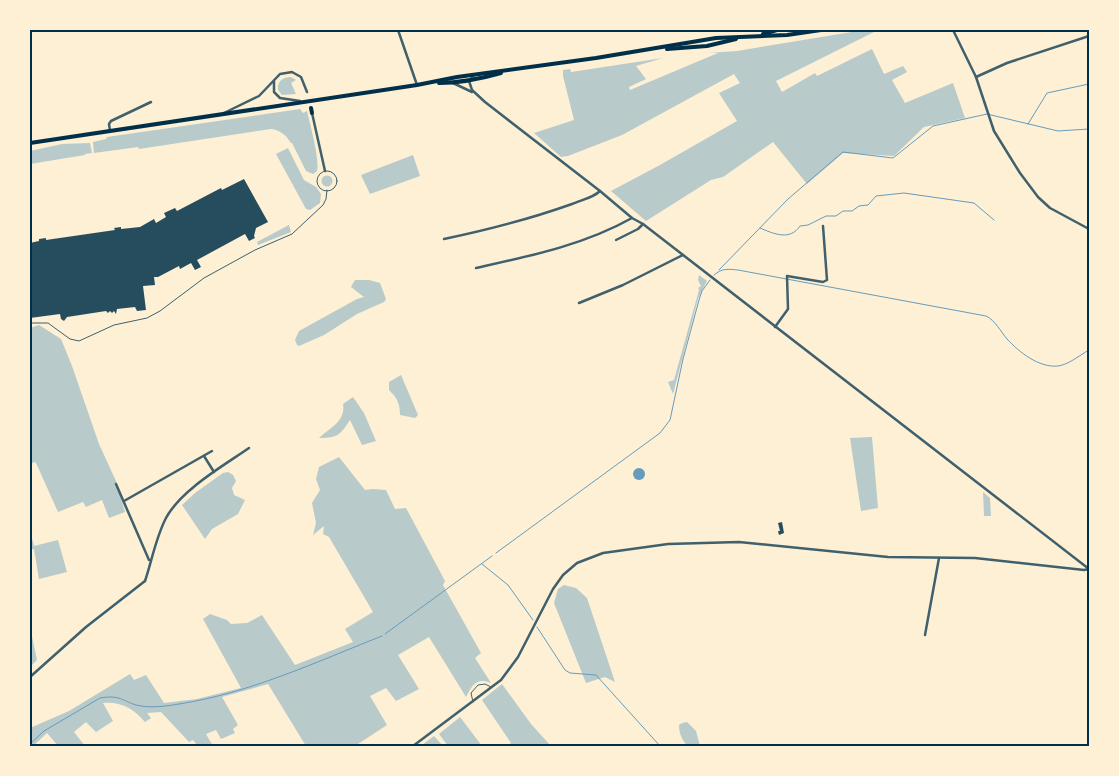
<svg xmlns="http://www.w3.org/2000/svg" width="1119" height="776" font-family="Georgia,serif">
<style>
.green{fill:#b9caca}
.water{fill:#669bbc}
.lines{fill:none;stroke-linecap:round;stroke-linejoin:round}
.stream{stroke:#669bbc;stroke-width:1}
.building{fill:#264d5e}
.service{stroke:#3f606c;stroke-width:1}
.minor{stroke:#3f606c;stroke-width:2.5}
.tertiary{stroke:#3f606c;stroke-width:2.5}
.primary{stroke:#003049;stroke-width:4}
.neatline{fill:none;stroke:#003049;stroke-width:2}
</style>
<rect width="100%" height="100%" fill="#fdf0d5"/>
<g class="green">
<polygon points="864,30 878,30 776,81 782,92 815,73 817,76 872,49 884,74 903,66 907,72 892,80 905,103 953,83 965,118 924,127 894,156 843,153 807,184 773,142 723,177 711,180 646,221 611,191 660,165 737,121 719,93 740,83 734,74 622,135 568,156 561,157 534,133 574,120 563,76 563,70 570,69 571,72 663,58 636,66 646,79 629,87 630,90 718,53 708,53 737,51"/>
<path d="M291,77l5,3 -5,3 5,11 -14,1 -4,-5c-1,-9 5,-13 13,-13z"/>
<path d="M300,109l3,4 4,-2c3,13 13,49 10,60l-4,3 -7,-3 -14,-28h-1c-5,-8 -11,-13 -20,-14l-132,20 -1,-2 -44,6 -1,-11 13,-3 1,-2z"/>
<polygon points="90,143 92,153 85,154 85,155 30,164 30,151 62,144"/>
<polygon points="288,148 304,180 316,187 321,194 320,203 310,210 306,209 276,154"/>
<polygon points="413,155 420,176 370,194 361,175"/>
<circle cx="327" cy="181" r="5.5"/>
<polygon points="289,225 291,232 258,245 257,242"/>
<polygon points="699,275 707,281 698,299 673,394 668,382 674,380 699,290 698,288 701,286 698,280"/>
<polygon points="355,280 369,280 380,283 386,299 384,302 357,314 324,335 299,346 297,345 295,340 299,331 357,299 364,297 351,287"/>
<polygon points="39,325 61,339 72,366 99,444 116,481 125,512 109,518 102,500 86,507 83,502 58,512 37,465 35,462 30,464 30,328"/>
<path d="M401,375l17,40 -3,3 -15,-3c0,-12 -3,-17 -11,-25v-8z"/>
<path d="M353,397l11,16 12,28 -14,4 -12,-25c-10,15 -12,18 -31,18 11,-10 27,-17 24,-34z"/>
<polygon points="872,437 878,508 861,511 850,438"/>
<path d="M339,457l26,33 8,-1 13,1 9,19 11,-1 39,73 -2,4 38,68 -6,5 16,25c-14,-6 -19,2 -25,14l-37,-60 -31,18 21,34 -23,12 -10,-13 -16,8 17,29 -32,21h-49l-38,-62 -46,13 16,28 -5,4 2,4 -14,6 -5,-9 -10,4 7,12h-15l-5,-6 -4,2 -28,-30 -14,1 4,5 -6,4c-11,-13 -24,-21 -42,-19l10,18 -17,11 -10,-10 -12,10 11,14h-27l-11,-13 -14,13h-3v-6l2,-4 -2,-8 39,-17 61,-37 4,6 12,-5 18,28 33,-4 44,-11 -38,-69 7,-5 17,6 4,4 16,-1 15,-8 33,50 58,-23 -8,-13 28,-17 -44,-75 -6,-3 1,-8 -11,9 3,-12 -4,-20 8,-13 -4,-11 3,-12z"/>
<polygon points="228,472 233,475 236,481 232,488 234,495 245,500 238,514 212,529 205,539 182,505 195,493 223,473"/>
<polygon points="983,492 990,498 991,516 984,516"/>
<polygon points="30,531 34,546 58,540 67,572 39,579 34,549 30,550"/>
<polygon points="564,585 576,588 587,598 615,682 605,677 586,683 554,603 558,589"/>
<polygon points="30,627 37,660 30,667"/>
<polygon points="502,684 531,724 551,746 507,746 511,743 482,700"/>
<polygon points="460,717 482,746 448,746 439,734"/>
<path d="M687,722l9,9 4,15h-13c-5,-7 -8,-12 -8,-21l3,-2z"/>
<polygon points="434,736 443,746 423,746 422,745"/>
</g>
<circle class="water" cx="639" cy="474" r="6"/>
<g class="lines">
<g class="stream">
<polyline points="1028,124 1047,93 1089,84"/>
<path d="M760,228c14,6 30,13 40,-2l8,-1 18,-9h10l7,-5h9l7,-5 9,-1 8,-9 28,-3 70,10 20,17"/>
<polyline points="719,270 788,199 843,152 893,158 933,126 987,114 1058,131 1089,129"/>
<path d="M714,275c8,-7 14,-6 24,-5l248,46c9,4 15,16 21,23 12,13 32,29 51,27 10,-1 22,-11 31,-16"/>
<polyline points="496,553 660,433 670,420 683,359 699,300 702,291 710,280"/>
<polyline points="482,564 508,585 533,620"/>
<polyline points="537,627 565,670 570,673 596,675 660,746"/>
<polyline points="385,634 492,556"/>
<path d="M30,744l14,-13 56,-33c23,-4 23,5 41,8 12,2 26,0 38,-2 71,-11 137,-42 203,-68"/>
</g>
</g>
<g class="building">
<polygon points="244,179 268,222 256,228 254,236 255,238 249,241 245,234 197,260 201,267 195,270 191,263 180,269 179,266 158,277 154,277 155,285 143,286 146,310 137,311 135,307 117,309 116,314 114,311 112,313 110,311 108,313 106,311 67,317 64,321 61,319 60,314 30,318 30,243 39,241 39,239 46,238 46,240 115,230 114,228 121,227 121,229 140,227 154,219 156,223 166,217 164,213 175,208 177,211 221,188 222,190"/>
<polygon points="782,522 784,533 779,535 778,531 780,531 778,523"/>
</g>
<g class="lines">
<g class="service">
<circle cx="327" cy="181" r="10"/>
<polyline points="30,323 48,323 70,339 79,341 114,325 147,318 160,311 204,278 255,250 292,234 323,205 326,199 327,190"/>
<polyline points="473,702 471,693 478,685 485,684 491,687"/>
</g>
<g class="minor">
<polyline points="398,30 417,85"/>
<polyline points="953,30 976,77 994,131 1020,173 1038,197 1050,208 1089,229"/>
<polyline points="976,77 1007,63 1089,36"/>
<polyline points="274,81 274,92 280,98 300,101"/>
<polyline points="224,113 259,96 280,74 292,72 301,77 307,92"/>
<polyline points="312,113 325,171"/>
<polyline points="110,131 109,124 111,121 151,102"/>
<path d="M444,239c43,-9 86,-20 128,-35 9,-4 21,-6 28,-13"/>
<polyline points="616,240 638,229 643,224"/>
<path d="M476,268c54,-12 108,-23 156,-50"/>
<polyline points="579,303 623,285 683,255"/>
<polyline points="775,327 788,309 787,276 823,282 827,280 823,226"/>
<polyline points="204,456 214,472"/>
<polyline points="116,484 149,560"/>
<polyline points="124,501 212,451"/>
<path d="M145,581c7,-21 11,-44 21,-63 15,-28 57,-52 83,-70"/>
<polyline points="925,635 939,558"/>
</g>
<g class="tertiary">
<polyline points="474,75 469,81 472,90 485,102 600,191 632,218 643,224 1089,569"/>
<polyline points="453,83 472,92"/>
<polyline points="30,677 86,627 145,581"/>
<polyline points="413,746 501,680 518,657 553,589 563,575 577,563 603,553 668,544 739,542 888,557 975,558 1084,570 1089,569"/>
</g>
<g class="primary">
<polyline points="763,34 777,30"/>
<polyline points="667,49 707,46 736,39"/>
<path d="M439,83c21,0 41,-4 62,-10"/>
<polyline points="311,108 312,113"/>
<polyline points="30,143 417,85 457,77 596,58 716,38 787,35 821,30"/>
</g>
</g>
<rect width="1119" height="776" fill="none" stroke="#fdf0d5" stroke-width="62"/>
<rect x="31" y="31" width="1057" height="714" class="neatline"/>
</svg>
